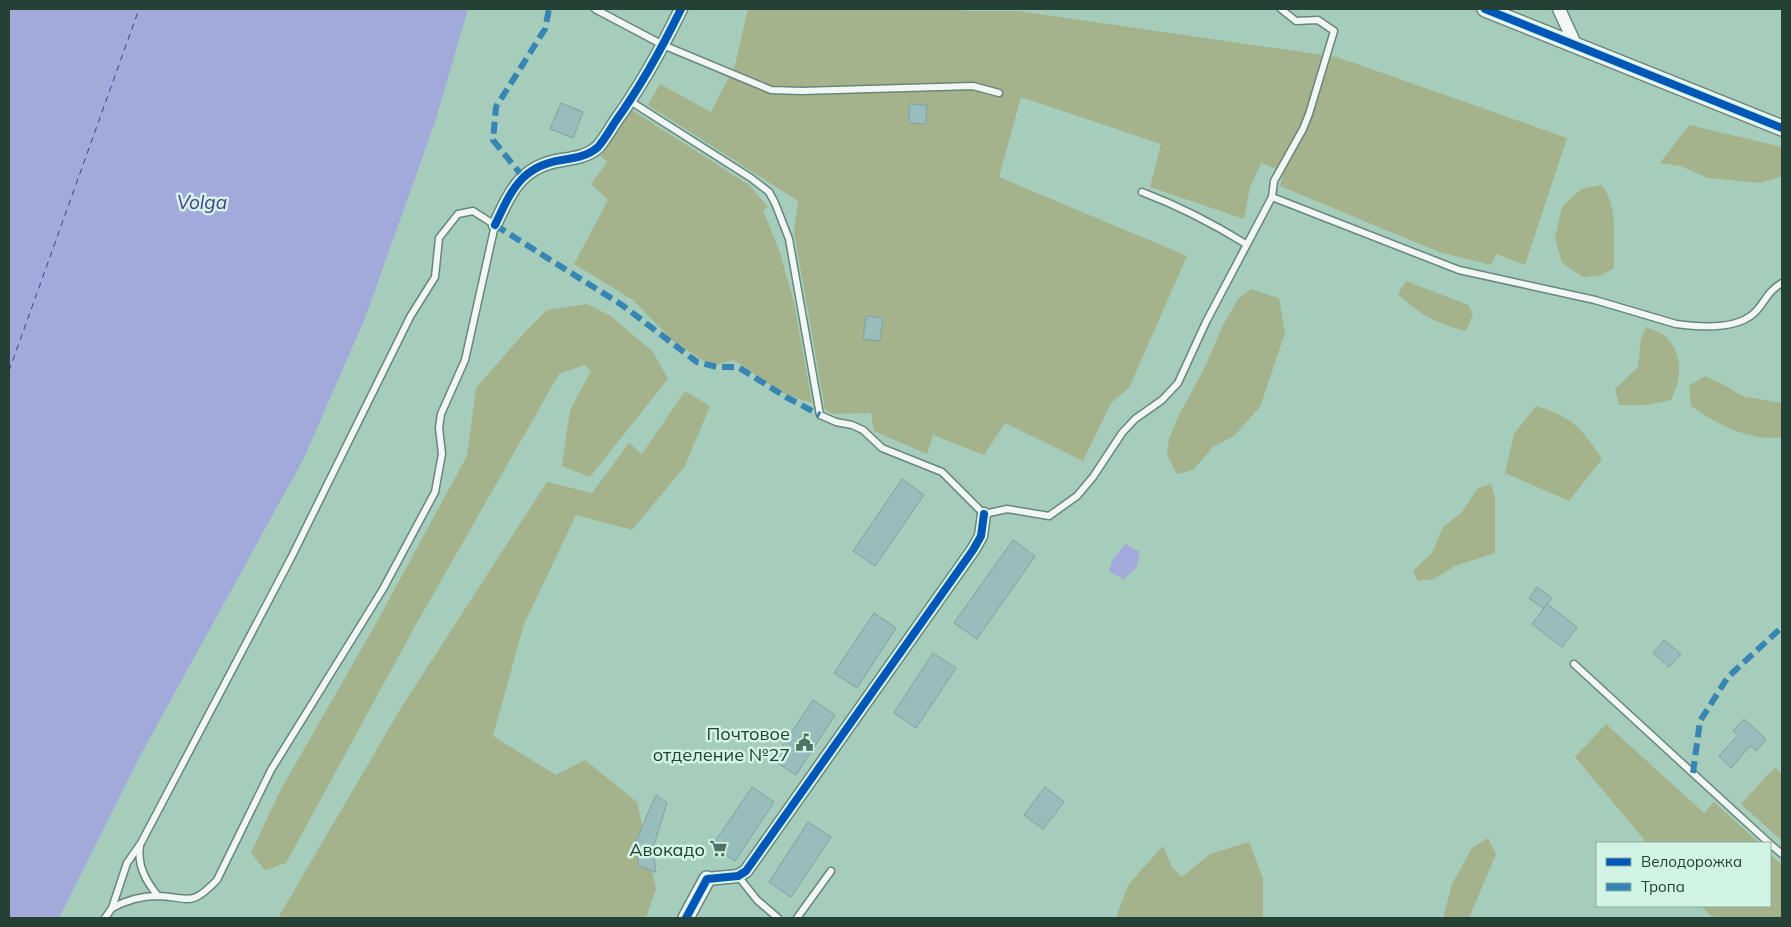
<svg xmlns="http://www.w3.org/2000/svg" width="1791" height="927" font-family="Mulish,sans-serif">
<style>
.green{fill:#a4b38b}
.water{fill:#a1aada}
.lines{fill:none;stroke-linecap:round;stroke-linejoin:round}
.ferry{stroke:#473a90;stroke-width:1;stroke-dasharray:6 5;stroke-linecap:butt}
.building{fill:#98bdbc;stroke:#83a29f}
.service-casing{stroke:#67877a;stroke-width:9}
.minor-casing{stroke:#67877a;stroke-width:15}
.tertiary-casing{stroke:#67877a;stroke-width:18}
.service{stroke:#f2f7f5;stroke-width:6}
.minor{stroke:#f2f7f5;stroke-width:12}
.tertiary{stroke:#f2f7f5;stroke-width:15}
.quiet{stroke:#3685b2;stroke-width:6;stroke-dasharray:12 6;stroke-linecap:butt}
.cycleway-casing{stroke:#d2f4e4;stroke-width:11}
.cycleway{stroke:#0057b8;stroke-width:8}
.labels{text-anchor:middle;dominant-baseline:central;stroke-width:5;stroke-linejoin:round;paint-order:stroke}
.poi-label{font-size:18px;fill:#244135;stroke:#d2f4e4;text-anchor:end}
.water-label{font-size:19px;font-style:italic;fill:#473a90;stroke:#d2f4e4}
</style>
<rect width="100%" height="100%" fill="#a6ccbb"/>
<g class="green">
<polygon points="748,9 950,9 969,11 1018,11 1337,57 1567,138 1525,265 1496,254 1491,265 1439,252 1280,186 1284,172 1261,163 1250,187 1244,219 1150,187 1161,144 1021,97 999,177 1187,256 1129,388 1111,403 1083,461 1005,423 984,455 933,435 927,454 874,431 871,413 832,414 825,409 794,232 798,201 648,105 660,84 711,112 735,65"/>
<polygon points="632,110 749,185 768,207 763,210 780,253 794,302 812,403 782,393 734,360 719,364 707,363 672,340 633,300 574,264 608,200 591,184 607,162 601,156"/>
<polygon points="1689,125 1782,147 1782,176 1760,183 1708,178 1680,166 1660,163"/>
<path d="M1601,185c18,19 12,58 13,83l-14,8 -17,1 -21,-14 -7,-25 7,-31 19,-18z"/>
<path d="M1406,281l62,24 5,9 -7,17c-31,-8 -46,-16 -68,-37z"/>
<polygon points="1251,289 1279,298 1285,333 1260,407 1234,436 1213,447 1193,470 1177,474 1167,455 1169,439 1178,417 1205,367 1222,327 1238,299"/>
<polygon points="587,304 611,316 653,352 668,379 590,477 562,466 570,410 591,371 584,365 559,374 414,628 286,863 265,870 251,853 280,791 374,627 467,456 476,388 524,333 547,310"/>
<path d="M1646,327c7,3 17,6 21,11 17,18 14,42 4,62l-25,5h-27l-4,-16 23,-22 3,-28z"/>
<path d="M1705,376l19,9 18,11 40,7v34c-32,5 -65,-13 -91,-31l-2,-20z"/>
<polygon points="685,391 710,406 685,466 632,530 576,515 524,624 493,736 556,775 585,760 637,802 656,889 646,918 278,918 401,708 547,482 592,493 629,443 642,454"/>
<path d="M1536,406c37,11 45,22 66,53l-33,42 -64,-28 9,-39z"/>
<polygon points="1491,484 1495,498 1495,553 1455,566 1434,579 1418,581 1413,571 1432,553 1443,527 1462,512 1478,488"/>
<polygon points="1606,724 1704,813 1714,802 1759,843 1647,843 1575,757"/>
<polygon points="1775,767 1782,774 1782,841 1741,804"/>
<polygon points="1488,838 1496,854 1469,918 1443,918 1452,884 1472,848"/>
<polygon points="1249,842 1263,878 1263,918 1116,918 1128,885 1163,846 1172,867 1182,877 1210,854"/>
<polygon points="1770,854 1782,865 1782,918 1714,918 1700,906 1770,906"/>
</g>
<g class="water">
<polygon points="9,9 468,9 435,122 365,318 304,458 141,754 59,918 9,918"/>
<polygon points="1126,544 1140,552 1137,567 1124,579 1109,572 1112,560"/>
</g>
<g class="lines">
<polyline class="ferry" points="9,371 139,9"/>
</g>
<g class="building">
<polygon points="561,103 583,112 573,138 550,129"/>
<polygon points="909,104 927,105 926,124 909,123"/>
<polygon points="866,316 883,318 880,341 863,339"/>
<polygon points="902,479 924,495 875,566 853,551"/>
<polygon points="1013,540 1035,556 977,639 954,623"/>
<polygon points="1537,587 1552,598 1544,609 1529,598"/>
<polygon points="1547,604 1577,627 1562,647 1532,624"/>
<polygon points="874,613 896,628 857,688 834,673"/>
<polygon points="1664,640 1681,654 1669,667 1653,653"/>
<polygon points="933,653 956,668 916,728 894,713"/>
<polygon points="813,700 835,715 796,775 773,760"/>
<polygon points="1744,719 1766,739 1756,751 1750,746 1731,768 1719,756 1738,735 1733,731"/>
<polygon points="752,787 774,802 735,861 712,846"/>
<polygon points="1045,787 1064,802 1043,829 1024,815"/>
<polygon points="656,795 667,803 653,848 656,872 638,866 636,841"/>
<polygon points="808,822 831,837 791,897 769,882"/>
</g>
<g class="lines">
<defs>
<g id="service">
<polyline points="595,9 663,45 771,90 801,91 973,86 999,93"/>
<polyline points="630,101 751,178 769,192 775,203 789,239 820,415 836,422 852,425 863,430 882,448 942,472 984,514 1007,509 1049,516 1077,496 1093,477 1122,433 1135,419 1162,400 1178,383 1206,322 1272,197 1274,181 1303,129 1309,114 1334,31 1318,20 1296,21 1281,9"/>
<path d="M1142,192c37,14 70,31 104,52"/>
<path d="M1272,197l187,73 136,30 81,24c22,3 59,6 77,-10 12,-10 12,-21 29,-31"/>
<polyline points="1574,664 1769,843"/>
<polyline points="1770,844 1782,854"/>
<path d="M140,845c-3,20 5,35 18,51"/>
<polyline points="738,876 757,900 778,918"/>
<path d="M105,918l7,-10 15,-45 14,-20 150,-285 119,-241 25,-40 4,-39 19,-24 15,-3 22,14 -30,135 -24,54 -2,14 3,26 -7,38 -52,97 -112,181 -54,110c-27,28 -27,17 -60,16 -16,0 -30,4 -45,12"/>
<polyline points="797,918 831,871"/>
</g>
<g id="minor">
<polyline points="1559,9 1575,44"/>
<path d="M495,225c16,-34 26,-59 67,-65 13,-2 26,-4 36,-13 6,-7 12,-17 17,-25 26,-36 47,-74 66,-113"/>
<polyline points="707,879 738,876 746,871 973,550 981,536 984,514"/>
</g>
<g id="tertiary">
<polyline points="1485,9 1782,128"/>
<polyline points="686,918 707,879"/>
</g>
</defs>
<use href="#service" class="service-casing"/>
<use href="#minor" class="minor-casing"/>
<use href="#tertiary" class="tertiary-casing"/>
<use href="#service" class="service"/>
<use href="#minor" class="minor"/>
<use href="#tertiary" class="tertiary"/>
<g class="quiet">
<polyline points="523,177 493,140 496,107 545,29 549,9"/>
<polyline points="495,225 622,305 697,362 717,367 738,367 786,397 820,415"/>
<polyline points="1693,773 1700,721 1728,677 1782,627"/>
</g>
<defs>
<g id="cycleway">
<polyline points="1485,9 1782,128"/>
<path d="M495,225c16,-34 26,-59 67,-65 13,-2 26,-4 36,-13 6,-7 12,-17 17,-25 26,-36 47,-74 66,-113"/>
<polyline points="686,918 707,879 738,876 746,871 973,550 981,536 984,514"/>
</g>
</defs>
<use href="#cycleway" class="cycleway-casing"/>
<use href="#cycleway" class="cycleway"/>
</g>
<defs>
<symbol id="civic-bare" viewBox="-9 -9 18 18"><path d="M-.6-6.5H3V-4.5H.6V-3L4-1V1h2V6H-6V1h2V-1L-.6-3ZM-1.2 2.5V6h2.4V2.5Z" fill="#527264" stroke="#d2f4e4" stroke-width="2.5" paint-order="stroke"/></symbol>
<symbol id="supermarket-bare" viewBox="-9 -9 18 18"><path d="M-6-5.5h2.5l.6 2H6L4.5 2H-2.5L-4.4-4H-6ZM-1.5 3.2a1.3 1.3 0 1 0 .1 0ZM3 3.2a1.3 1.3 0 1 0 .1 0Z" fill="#527264" stroke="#d2f4e4" stroke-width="2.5" paint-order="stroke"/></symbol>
</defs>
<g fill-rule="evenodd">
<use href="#civic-bare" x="792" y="730" width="25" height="25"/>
<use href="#supermarket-bare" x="706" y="836" width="25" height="25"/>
</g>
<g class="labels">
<g class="poi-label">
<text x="790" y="733">Почтовое<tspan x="790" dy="21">отделение №27</tspan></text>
<text x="705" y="849">Авокадо</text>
</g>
<g class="water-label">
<text x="202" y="202">Volga</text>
</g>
</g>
<rect width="1791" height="927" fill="none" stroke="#244135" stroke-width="20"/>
<rect x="1596" y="842" width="175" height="65" fill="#d2f4e4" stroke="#8cac9e"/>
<rect x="1606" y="858" width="25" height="8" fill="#0057b8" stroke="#8cac9e"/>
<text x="1641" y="867" font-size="15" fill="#244135">Велодорожка</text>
<rect x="1606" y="883" width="25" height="8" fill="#3685b2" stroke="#8cac9e"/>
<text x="1641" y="892" font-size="15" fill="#244135">Тропа</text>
</svg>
